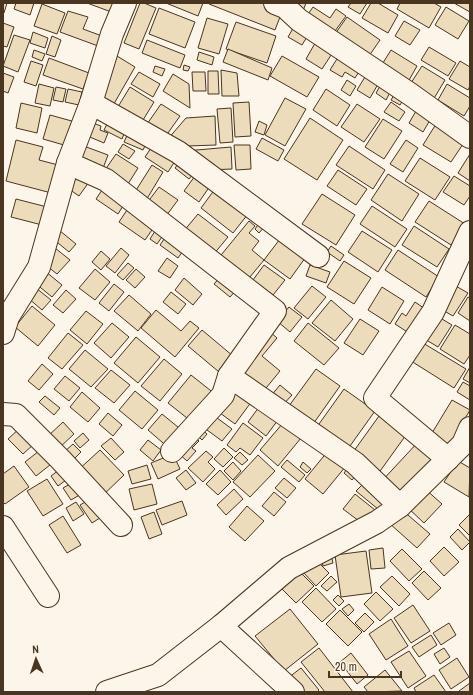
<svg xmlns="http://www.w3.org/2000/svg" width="473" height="695" font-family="'Archivo Narrow',sans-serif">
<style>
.building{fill:#ecdcbc;stroke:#4a3520}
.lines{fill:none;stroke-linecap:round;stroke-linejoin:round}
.minor-casing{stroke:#4a3520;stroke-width:24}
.minor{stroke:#fbf6e9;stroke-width:22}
</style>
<rect width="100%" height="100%" fill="#fbf6e9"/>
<g class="building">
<polygon points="3,3 7,3 4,13 3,12"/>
<polygon points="16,3 34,3 30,15 14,9"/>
<polygon points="87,3 118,3 114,13"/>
<polygon points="140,3 144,3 156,8 139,49 124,43"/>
<polygon points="166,3 203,3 198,16"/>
<polygon points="209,3 267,3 283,9 275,30 209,4"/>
<polygon points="296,3 306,3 301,16"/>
<polygon points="351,3 367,3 360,14 348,7"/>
<polygon points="371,3 378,3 398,15 388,33 362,18"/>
<polygon points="400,3 434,3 441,7 429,28 397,9"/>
<polygon points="454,3 470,3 470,12"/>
<polygon points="42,4 65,13 57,34 34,26"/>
<polygon points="313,7 330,18 336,9 346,16 332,35 304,20"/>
<polygon points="446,7 469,21 458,39 435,25"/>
<polygon points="159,8 195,22 185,48 149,34"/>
<polygon points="68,11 88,17 83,29 102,36 98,46 60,32"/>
<polygon points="347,17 380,40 369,56 335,34"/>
<polygon points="207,18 228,24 219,54 198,48"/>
<polygon points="404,21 420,30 410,45 395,36"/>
<polygon points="236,22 276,36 267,63 226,49"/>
<polygon points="3,23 14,27 7,47 3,46"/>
<polygon points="296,23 310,32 302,45 288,37"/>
<polygon points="33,32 48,38 45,48 30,43"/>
<polygon points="14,35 30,40 18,72 3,66"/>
<polygon points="52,36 61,40 55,57 46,54"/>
<polygon points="318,38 335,49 322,69 306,59"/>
<polygon points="147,40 185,55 180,68 142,53"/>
<polygon points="429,47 456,63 448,76 421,60"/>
<polygon points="228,49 272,68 268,80 223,62"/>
<polygon points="34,50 45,54 42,61 32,57"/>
<polygon points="391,50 417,66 408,82 381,66"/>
<polygon points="199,52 214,57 212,65 197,60"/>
<polygon points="340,54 362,67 355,78 345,72 342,77 330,70"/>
<polygon points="117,56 135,67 111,109 93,98"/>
<polygon points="282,56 319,77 307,97 270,76"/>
<polygon points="49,58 89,73 83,89 43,75"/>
<polygon points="31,61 43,65 36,86 24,82"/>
<polygon points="460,61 470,67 470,86 468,90 449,79"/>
<polygon points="184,65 190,67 188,71 183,70"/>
<polygon points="155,66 165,69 162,76 153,72"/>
<polygon points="422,66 445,80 433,100 409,86"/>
<polygon points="221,70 237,73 239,96 222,96"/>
<polygon points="208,71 218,71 219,94 208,94"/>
<polygon points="139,72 160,84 153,97 131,84"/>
<polygon points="192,72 205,72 206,91 193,91"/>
<polygon points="368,72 381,79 370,98 357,90"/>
<polygon points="3,73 14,77 8,93 3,91"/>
<polygon points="173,74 189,84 190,108 163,91"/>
<polygon points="347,80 356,86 350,96 341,90"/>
<polygon points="383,81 393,87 386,100 376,93"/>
<polygon points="39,84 54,88 50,106 35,103"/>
<polygon points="447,84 470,98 470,106 464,116 438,100"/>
<polygon points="56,87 66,89 63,102 53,100"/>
<polygon points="130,87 154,102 140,125 116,110"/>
<polygon points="68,89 82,92 79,105 65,102"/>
<polygon points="326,89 350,105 337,126 313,110"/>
<polygon points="397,90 406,95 400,105 391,100"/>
<polygon points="285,98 306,109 285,146 265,135"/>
<polygon points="249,102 251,136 235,137 233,103"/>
<polygon points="391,102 405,112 399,121 384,112"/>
<polygon points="21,103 42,108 37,133 16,128"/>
<polygon points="161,104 180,116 163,140 145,127"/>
<polygon points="357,104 380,119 364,142 341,127"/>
<polygon points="419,106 433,115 423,132 409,123"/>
<polygon points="231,108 233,142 220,143 217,109"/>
<polygon points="50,115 79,123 71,147 43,139"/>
<polygon points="215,116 216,145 187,146 167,140 186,118"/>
<polygon points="110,118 127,126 122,139 104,130"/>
<polygon points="310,118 343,140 317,180 284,159"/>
<polygon points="383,119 402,131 384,159 365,147"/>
<polygon points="259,121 267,125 264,135 255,132"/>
<polygon points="90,122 101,126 100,130 108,133 104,143 85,135"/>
<polygon points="436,124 465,141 451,162 423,145"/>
<polygon points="130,129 149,138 143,150 124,142"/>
<polygon points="262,138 284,150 278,161 256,149"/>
<polygon points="16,140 43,147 39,160 62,166 55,194 6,181"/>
<polygon points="406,140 418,148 403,172 390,164"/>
<polygon points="155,142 177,158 168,172 145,157"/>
<polygon points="123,144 135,151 129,159 118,152"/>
<polygon points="81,145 108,155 102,171 75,161"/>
<polygon points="234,145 250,145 251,169 236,170"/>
<polygon points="349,146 385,170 373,189 336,165"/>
<polygon points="231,147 232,169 207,170 185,151"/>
<polygon points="116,154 138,168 128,184 105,170"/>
<polygon points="470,154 470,181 458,173"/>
<polygon points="420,158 450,177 435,200 405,181"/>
<polygon points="182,159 196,170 189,179 175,168"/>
<polygon points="152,165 163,172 145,202 133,195"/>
<polygon points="338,170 367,189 356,205 327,186"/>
<polygon points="75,173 89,182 79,196 66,187"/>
<polygon points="388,174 419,194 402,221 371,200"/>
<polygon points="195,176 210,186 199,202 184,191"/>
<polygon points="454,176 470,186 470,196 464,205 443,192"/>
<polygon points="104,187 126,201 118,214 96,199"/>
<polygon points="159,187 178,200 163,220 144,207"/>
<polygon points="215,189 248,214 233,233 201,208"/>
<polygon points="322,194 355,215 336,245 302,224"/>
<polygon points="16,199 51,208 46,226 11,217"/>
<polygon points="429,201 465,224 451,245 415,222"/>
<polygon points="372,206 407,229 395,247 360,224"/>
<polygon points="129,207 156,224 145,240 119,222"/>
<polygon points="198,214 228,237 213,255 183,232"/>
<polygon points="249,221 255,226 249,233 259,241 252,250 264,260 245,283 217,260"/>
<polygon points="260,222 265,226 259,233 255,229"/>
<polygon points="159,225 166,231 157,244 150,239"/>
<polygon points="414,226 449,249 437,267 402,245"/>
<polygon points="59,230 76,244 69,252 52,238"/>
<polygon points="362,231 392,250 378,272 348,252"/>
<polygon points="169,232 187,245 178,258 160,245"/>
<polygon points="283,235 308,254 290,279 264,260"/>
<polygon points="331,246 344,255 340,261 327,252"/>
<polygon points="55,248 70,260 57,274 43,263"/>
<polygon points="121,248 129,255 115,273 106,266"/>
<polygon points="398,250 439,277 426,297 385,270"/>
<polygon points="101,251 110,259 101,270 92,262"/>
<polygon points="167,258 178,266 170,278 158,271"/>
<polygon points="344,261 371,278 354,304 327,287"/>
<polygon points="128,263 134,268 123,280 117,275"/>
<polygon points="264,265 285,280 273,295 253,280"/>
<polygon points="310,265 330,272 326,283 306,276"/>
<polygon points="95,269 110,282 95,300 79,288"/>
<polygon points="136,269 145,277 135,288 126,280"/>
<polygon points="45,271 62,285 52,297 35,283"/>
<polygon points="223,274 239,287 230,297 214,284"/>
<polygon points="184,278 202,294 193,305 175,290"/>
<polygon points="114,284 124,292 109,311 99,303"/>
<polygon points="454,285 468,293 453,316 439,308"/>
<polygon points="312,286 326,297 308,319 294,308"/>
<polygon points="382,287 404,301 390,324 368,310"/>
<polygon points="36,288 51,300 42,310 28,298"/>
<polygon points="66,290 76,299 63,313 53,305"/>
<polygon points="171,292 186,304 178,314 163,302"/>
<polygon points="129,295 151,314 138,331 114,311"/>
<polygon points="468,297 470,298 470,321 458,313"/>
<polygon points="331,300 353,319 335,341 312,323"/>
<polygon points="415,302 428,311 412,335 395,324 402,313 406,316"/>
<polygon points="32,306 55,325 38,346 15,327"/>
<polygon points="289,307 302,317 290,332 277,321"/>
<polygon points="156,310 181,331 190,321 199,328 175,357 141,328"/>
<polygon points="86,311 103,324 87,344 70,330"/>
<polygon points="437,316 452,325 438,347 423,338"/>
<polygon points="360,319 379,331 363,355 344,343"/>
<polygon points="112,323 129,337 111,358 94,343"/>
<polygon points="308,323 339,348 324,365 294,341"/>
<polygon points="455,325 470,334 470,355 464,364 440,349"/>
<polygon points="202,330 233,356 219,372 188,346"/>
<polygon points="269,331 277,338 262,356 280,371 262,393 236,371"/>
<polygon points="68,333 83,345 62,369 48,358"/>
<polygon points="136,337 160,357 138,383 114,363"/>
<polygon points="423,343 466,369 454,388 411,361"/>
<polygon points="85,350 108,369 91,387 69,369"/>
<polygon points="164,359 182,374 160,401 141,386"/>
<polygon points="42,364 53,374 39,390 28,381"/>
<polygon points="470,367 470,383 463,379"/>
<polygon points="316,369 340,386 311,427 286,410"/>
<polygon points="111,370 130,385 114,403 95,388"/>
<polygon points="191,375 215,394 192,422 168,403"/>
<polygon points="65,376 80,388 69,401 54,389"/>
<polygon points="463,382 470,386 470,400 457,392"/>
<polygon points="280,385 292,395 281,407 270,397"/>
<polygon points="344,389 375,411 345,453 314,431"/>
<polygon points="237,390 252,401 235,424 220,413"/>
<polygon points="135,391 158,410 142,429 119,410"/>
<polygon points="82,392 100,408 88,422 70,407"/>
<polygon points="45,396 60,408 54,415 39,402"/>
<polygon points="452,400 470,410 447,449 429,438"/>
<polygon points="259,407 278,420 266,436 248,422"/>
<polygon points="108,413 122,425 113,436 99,424"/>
<polygon points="162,414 184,432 170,449 148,430"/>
<polygon points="213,415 232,429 222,441 203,427"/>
<polygon points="379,416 406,435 378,474 351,455"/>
<polygon points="63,422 74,434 58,449 47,437"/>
<polygon points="243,423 263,438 250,455 240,448 236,452 227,445"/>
<polygon points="283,423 301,438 278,466 260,450"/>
<polygon points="199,427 207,434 202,440 194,432"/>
<polygon points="20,428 35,443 23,454 8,439"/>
<polygon points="83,433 89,440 80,448 74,441"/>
<polygon points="191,434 199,441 192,448 196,451 187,461 176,451"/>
<polygon points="111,438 124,452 115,460 101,446"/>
<polygon points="148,440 161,450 153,461 140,450"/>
<polygon points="419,441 436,456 400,503 379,484"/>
<polygon points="73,444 81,452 72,461 64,452"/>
<polygon points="44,447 55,461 36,476 25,462"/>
<polygon points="224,448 233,457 223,467 214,459"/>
<polygon points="100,450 124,475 100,498 76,472"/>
<polygon points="206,451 213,457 208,462 215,469 203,482 188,468"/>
<polygon points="328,451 346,466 323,494 305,479"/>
<polygon points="240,452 248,460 242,465 234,458"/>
<polygon points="173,454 180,469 158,479 151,463"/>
<polygon points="258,455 275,471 250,497 233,482"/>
<polygon points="287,460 305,475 299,482 281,467"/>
<polygon points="458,461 470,468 469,497 444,482"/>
<polygon points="233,462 241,471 233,480 224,471"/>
<polygon points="303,462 311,469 307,473 300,467"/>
<polygon points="147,465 151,479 132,484 128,471"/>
<polygon points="14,466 29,487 5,504 3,502 3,474"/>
<polygon points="349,466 358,473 352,480 344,473"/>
<polygon points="63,467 70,477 58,486 51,476"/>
<polygon points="186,470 196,483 186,490 176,478"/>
<polygon points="220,470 231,482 218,495 206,484"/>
<polygon points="284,478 296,488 287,498 275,488"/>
<polygon points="47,479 63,504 43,516 27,491"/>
<polygon points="75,481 83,493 71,500 63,488"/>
<polygon points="366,481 393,503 384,514 356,491"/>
<polygon points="152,484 157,504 134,510 129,489"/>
<polygon points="424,488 442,504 424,523 406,506"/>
<polygon points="234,489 243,499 226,515 217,505"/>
<polygon points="274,492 286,502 274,516 262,506"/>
<polygon points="355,494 380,514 363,524 343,509"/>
<polygon points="92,498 103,516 92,523 80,505"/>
<polygon points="182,501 187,515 162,525 156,510"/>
<polygon points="76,502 84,514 73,521 66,508"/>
<polygon points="247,506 264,521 245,541 229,527"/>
<polygon points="401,509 430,534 417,548 389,523"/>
<polygon points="154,512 162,534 149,539 141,517"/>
<polygon points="469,515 470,516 470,536 459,525"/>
<polygon points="63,516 81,545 67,553 49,525"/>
<polygon points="458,529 470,542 462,550 450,537"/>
<polygon points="444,547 459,562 444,576 430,561"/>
<polygon points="383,548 385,568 371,569 369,550"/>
<polygon points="402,549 422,569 409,581 390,561"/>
<polygon points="366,551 372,593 341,597 335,555"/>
<polygon points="331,555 333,563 323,566 321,558"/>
<polygon points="315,559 329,573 316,586 303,572"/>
<polygon points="297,569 314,586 296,603 279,586"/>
<polygon points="424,571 441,588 428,600 412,583"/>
<polygon points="331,576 337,582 327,591 321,586"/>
<polygon points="392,576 410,594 399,606 380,587"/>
<polygon points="316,588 336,609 322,622 302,602"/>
<polygon points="376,592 393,609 380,621 364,604"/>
<polygon points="338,595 344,601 339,606 333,600"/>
<polygon points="349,604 354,610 348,616 342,609"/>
<polygon points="413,605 430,631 411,643 394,618"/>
<polygon points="290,609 318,644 284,671 255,636"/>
<polygon points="340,610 362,632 348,646 326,624"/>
<polygon points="365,613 374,622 364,632 355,623"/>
<polygon points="391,619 408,646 386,660 369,634"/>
<polygon points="449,623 456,635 441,645 433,633"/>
<polygon points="431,635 437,645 419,657 412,647"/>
<polygon points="319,648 353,692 325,692 301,662"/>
<polygon points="444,648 450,657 440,664 434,654"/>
<polygon points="409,651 426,676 408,688 391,662"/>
<polygon points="351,653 368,675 357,684 340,662"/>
<polygon points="457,658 469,677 451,689 439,670"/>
<polygon points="301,668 319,690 317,692 299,692 288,678"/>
<polygon points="385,670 402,691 368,692 364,687"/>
<polygon points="434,675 446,692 416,692 414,688"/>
<polygon points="470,683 470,692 460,692 459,691"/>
</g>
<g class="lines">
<defs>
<g id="minor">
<polyline points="275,3 285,7 299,20 410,94 470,137"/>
<polyline points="91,103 178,152 318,256"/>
<polyline points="68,163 106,180 275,311 229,376 223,395 172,451"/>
<polyline points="3,333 8,317 39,267 68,163 91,103 112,34 125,3"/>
<polyline points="229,376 355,463 400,506"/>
<polyline points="3,414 16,415 61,460 121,525"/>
<polyline points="448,459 375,398 433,312 470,232"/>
<polyline points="3,527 48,596"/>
<polyline points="221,626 293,692"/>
<polyline points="107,692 158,675 221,626 289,568 377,522 400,506 463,444 470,428"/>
</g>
</defs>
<use href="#minor" class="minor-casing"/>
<use href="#minor" class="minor"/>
</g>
<rect width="473" height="695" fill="none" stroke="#4a3520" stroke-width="8"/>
<g transform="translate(36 659) rotate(357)" stroke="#fbf6e9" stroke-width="3" paint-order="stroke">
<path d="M0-3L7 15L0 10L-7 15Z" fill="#4a3520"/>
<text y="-6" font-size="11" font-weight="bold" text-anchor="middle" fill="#4a3520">N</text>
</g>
<path d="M329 671v6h72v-6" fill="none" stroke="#4a3520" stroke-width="2"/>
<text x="335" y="671" font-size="12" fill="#4a3520" stroke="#fbf6e9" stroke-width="3" paint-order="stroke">20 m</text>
</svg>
